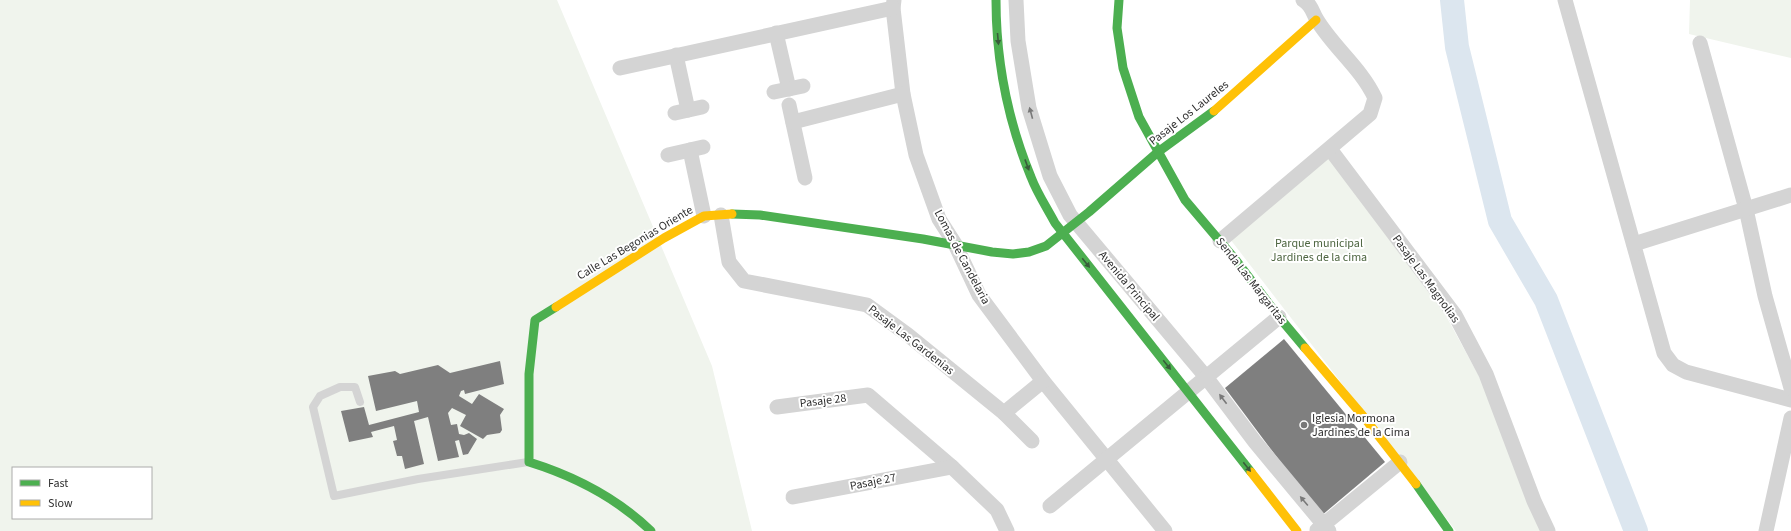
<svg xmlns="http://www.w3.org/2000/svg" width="1791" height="531" font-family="'Source Sans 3',sans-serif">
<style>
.green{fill:#f0f4ed;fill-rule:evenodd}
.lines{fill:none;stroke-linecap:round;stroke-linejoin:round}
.river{stroke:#dce6ef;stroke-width:24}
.building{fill:#7f7f7f}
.lane{stroke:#d4d4d4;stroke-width:8}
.street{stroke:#d4d4d4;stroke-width:15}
.fast{stroke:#4caf50;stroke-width:9}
.slow{stroke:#ffc107;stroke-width:9}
.oneway{fill:#395c3b}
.oneway2{fill:#797979}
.poi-dot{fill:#787878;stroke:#fff;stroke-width:1.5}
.labels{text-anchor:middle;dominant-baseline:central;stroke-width:4;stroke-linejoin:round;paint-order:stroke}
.street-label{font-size:12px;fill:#2f2f2f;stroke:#fff}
.park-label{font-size:12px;fill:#4e6641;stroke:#fff}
.poi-label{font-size:12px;fill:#2f2f2f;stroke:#fff;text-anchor:start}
</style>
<rect width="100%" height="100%" fill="#fff"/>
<g class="green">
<path d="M0,0h557l155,366 40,165h-752zM13,468h138v50h-138z"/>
<polygon points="1690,0 1791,0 1791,58 1689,34"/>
<polygon points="1328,157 1445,314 1486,389 1541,531 1456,531 1230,239"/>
</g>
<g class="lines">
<polyline class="river" points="1452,0 1457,47 1500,221 1546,300 1636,531"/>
</g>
<g class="building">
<polygon points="1284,339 1385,462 1321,516 1225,388"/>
<polygon points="500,361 504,384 465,394 464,390 461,391 459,396 472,404 479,394 504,409 500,415 502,430 500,433 487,435 483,439 460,426 466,415 452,408 448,413 451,425 457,424 459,434 464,435 469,433 477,439 468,454 463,455 459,440 455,441 459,457 438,461 428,417 414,421 424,464 405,469 402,456 397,456 393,441 397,440 394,426 371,432 373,437 349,442 341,411 364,407 369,425 419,412 417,401 376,411 368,376 395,371 400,374 438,365 450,373"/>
</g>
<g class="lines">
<polyline class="lane" points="360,402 355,387 340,387 320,396 313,407 334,496 418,479 528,462"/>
<g class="street">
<polyline points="894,0 893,8 903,94 916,155 939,219 955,244 979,295 1043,381 1165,531"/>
<polyline points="1016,0 1018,41 1029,108 1050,176 1070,215 1206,377 1255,442 1329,531"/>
<polyline points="1565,0 1664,353 1673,365 1686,372 1791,400"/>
<polyline points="776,33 789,89"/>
<polyline points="1700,43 1746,209 1765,296 1791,388"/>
<polyline points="676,55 688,110"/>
<polyline points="620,68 893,8"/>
<polyline points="774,92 803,86"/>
<polyline points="789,105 805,178"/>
<polyline points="675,113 702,107"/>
<polyline points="793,122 903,94"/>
<polyline points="1330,149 1455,315 1486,374 1534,501 1548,531"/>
<polyline points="690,150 704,216"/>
<polyline points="668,155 703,147"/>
<polyline points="721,215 729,262 744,281 867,305 908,335 1004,413 1032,441"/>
<path d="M1220,241l150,-127 5,-16c-14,-30 -41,-50 -58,-78 -5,-8 -5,-15 -14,-20"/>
<polyline points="1634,244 1791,195"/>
<polyline points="777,407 868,395 952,467 997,510 1007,531"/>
<polyline points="1004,413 1043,381"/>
<polyline points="793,497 952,467"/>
<polyline points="1050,506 1279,317"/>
<polyline points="1317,530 1400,462"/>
<polyline points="1766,531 1791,418"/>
</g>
<g class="fast">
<path d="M996,0c0,60 12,121 35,177 6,16 16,31 24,46l196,249"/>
<polyline points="1119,0 1117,28 1123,68 1139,117 1185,200 1235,259 1279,317 1305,348"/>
<polyline points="732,214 760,215 923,239 992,252 1013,254 1029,252 1046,246 1089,212 1158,152 1214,111"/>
<path d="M556,307l-21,13 -6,54v88c45,14 88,36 122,69"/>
<polyline points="1416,484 1449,531"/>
</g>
<g class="slow">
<polyline points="1214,111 1316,20"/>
<polyline points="556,307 664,238 704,216 732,214"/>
<polyline points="1305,348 1363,416 1416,484"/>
<polyline points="1251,472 1297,531"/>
</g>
</g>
<defs><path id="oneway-solid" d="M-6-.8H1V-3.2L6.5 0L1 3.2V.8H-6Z"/></defs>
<g class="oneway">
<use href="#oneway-solid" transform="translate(998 39) rotate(85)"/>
<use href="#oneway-solid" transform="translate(1027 165) rotate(70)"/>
<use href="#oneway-solid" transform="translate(1086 263) rotate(51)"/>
<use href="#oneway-solid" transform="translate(1167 365) rotate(51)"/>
<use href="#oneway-solid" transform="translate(1247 467) rotate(52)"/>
</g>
<g class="oneway2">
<use href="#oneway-solid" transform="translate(1031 113) rotate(-105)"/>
<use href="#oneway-solid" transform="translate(1223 399) rotate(-127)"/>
<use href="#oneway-solid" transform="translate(1304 501) rotate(-130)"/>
</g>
<circle class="poi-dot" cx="1304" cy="425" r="4"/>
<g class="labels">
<g class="street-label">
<text transform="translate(1189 113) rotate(-38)">Pasaje Los Laureles</text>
<text transform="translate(635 243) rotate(-31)">Calle Las Begonias Oriente</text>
<text transform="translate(962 257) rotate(62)">Lomas de Candelaria</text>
<text transform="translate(1426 279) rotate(54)">Pasaje Las Magnolias</text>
<text transform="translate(1251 281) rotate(52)">Senda Las Margaritas</text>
<text transform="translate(1129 286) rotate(50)">Avenida Principal</text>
<text transform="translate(911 340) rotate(38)">Pasaje Las Gardenias</text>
<text transform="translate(823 401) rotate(-7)">Pasaje 28</text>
<text transform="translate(873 482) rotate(-11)">Pasaje 27</text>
</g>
<g class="park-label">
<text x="1319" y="243">Parque municipal<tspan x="1319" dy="14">Jardines de la cima</tspan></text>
</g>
<g class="poi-label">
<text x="1312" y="418">Iglesia Mormona<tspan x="1312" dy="14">Jardines de la Cima</tspan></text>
</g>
</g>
<rect x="12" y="467" width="140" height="52" fill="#ffffff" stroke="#acacac"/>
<rect x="20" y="480" width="20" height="6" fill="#4caf50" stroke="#acacac"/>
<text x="48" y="487" font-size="12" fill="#2f2f2f">Fast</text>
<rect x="20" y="500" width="20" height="6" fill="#ffc107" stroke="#acacac"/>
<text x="48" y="507" font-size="12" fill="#2f2f2f">Slow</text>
</svg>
